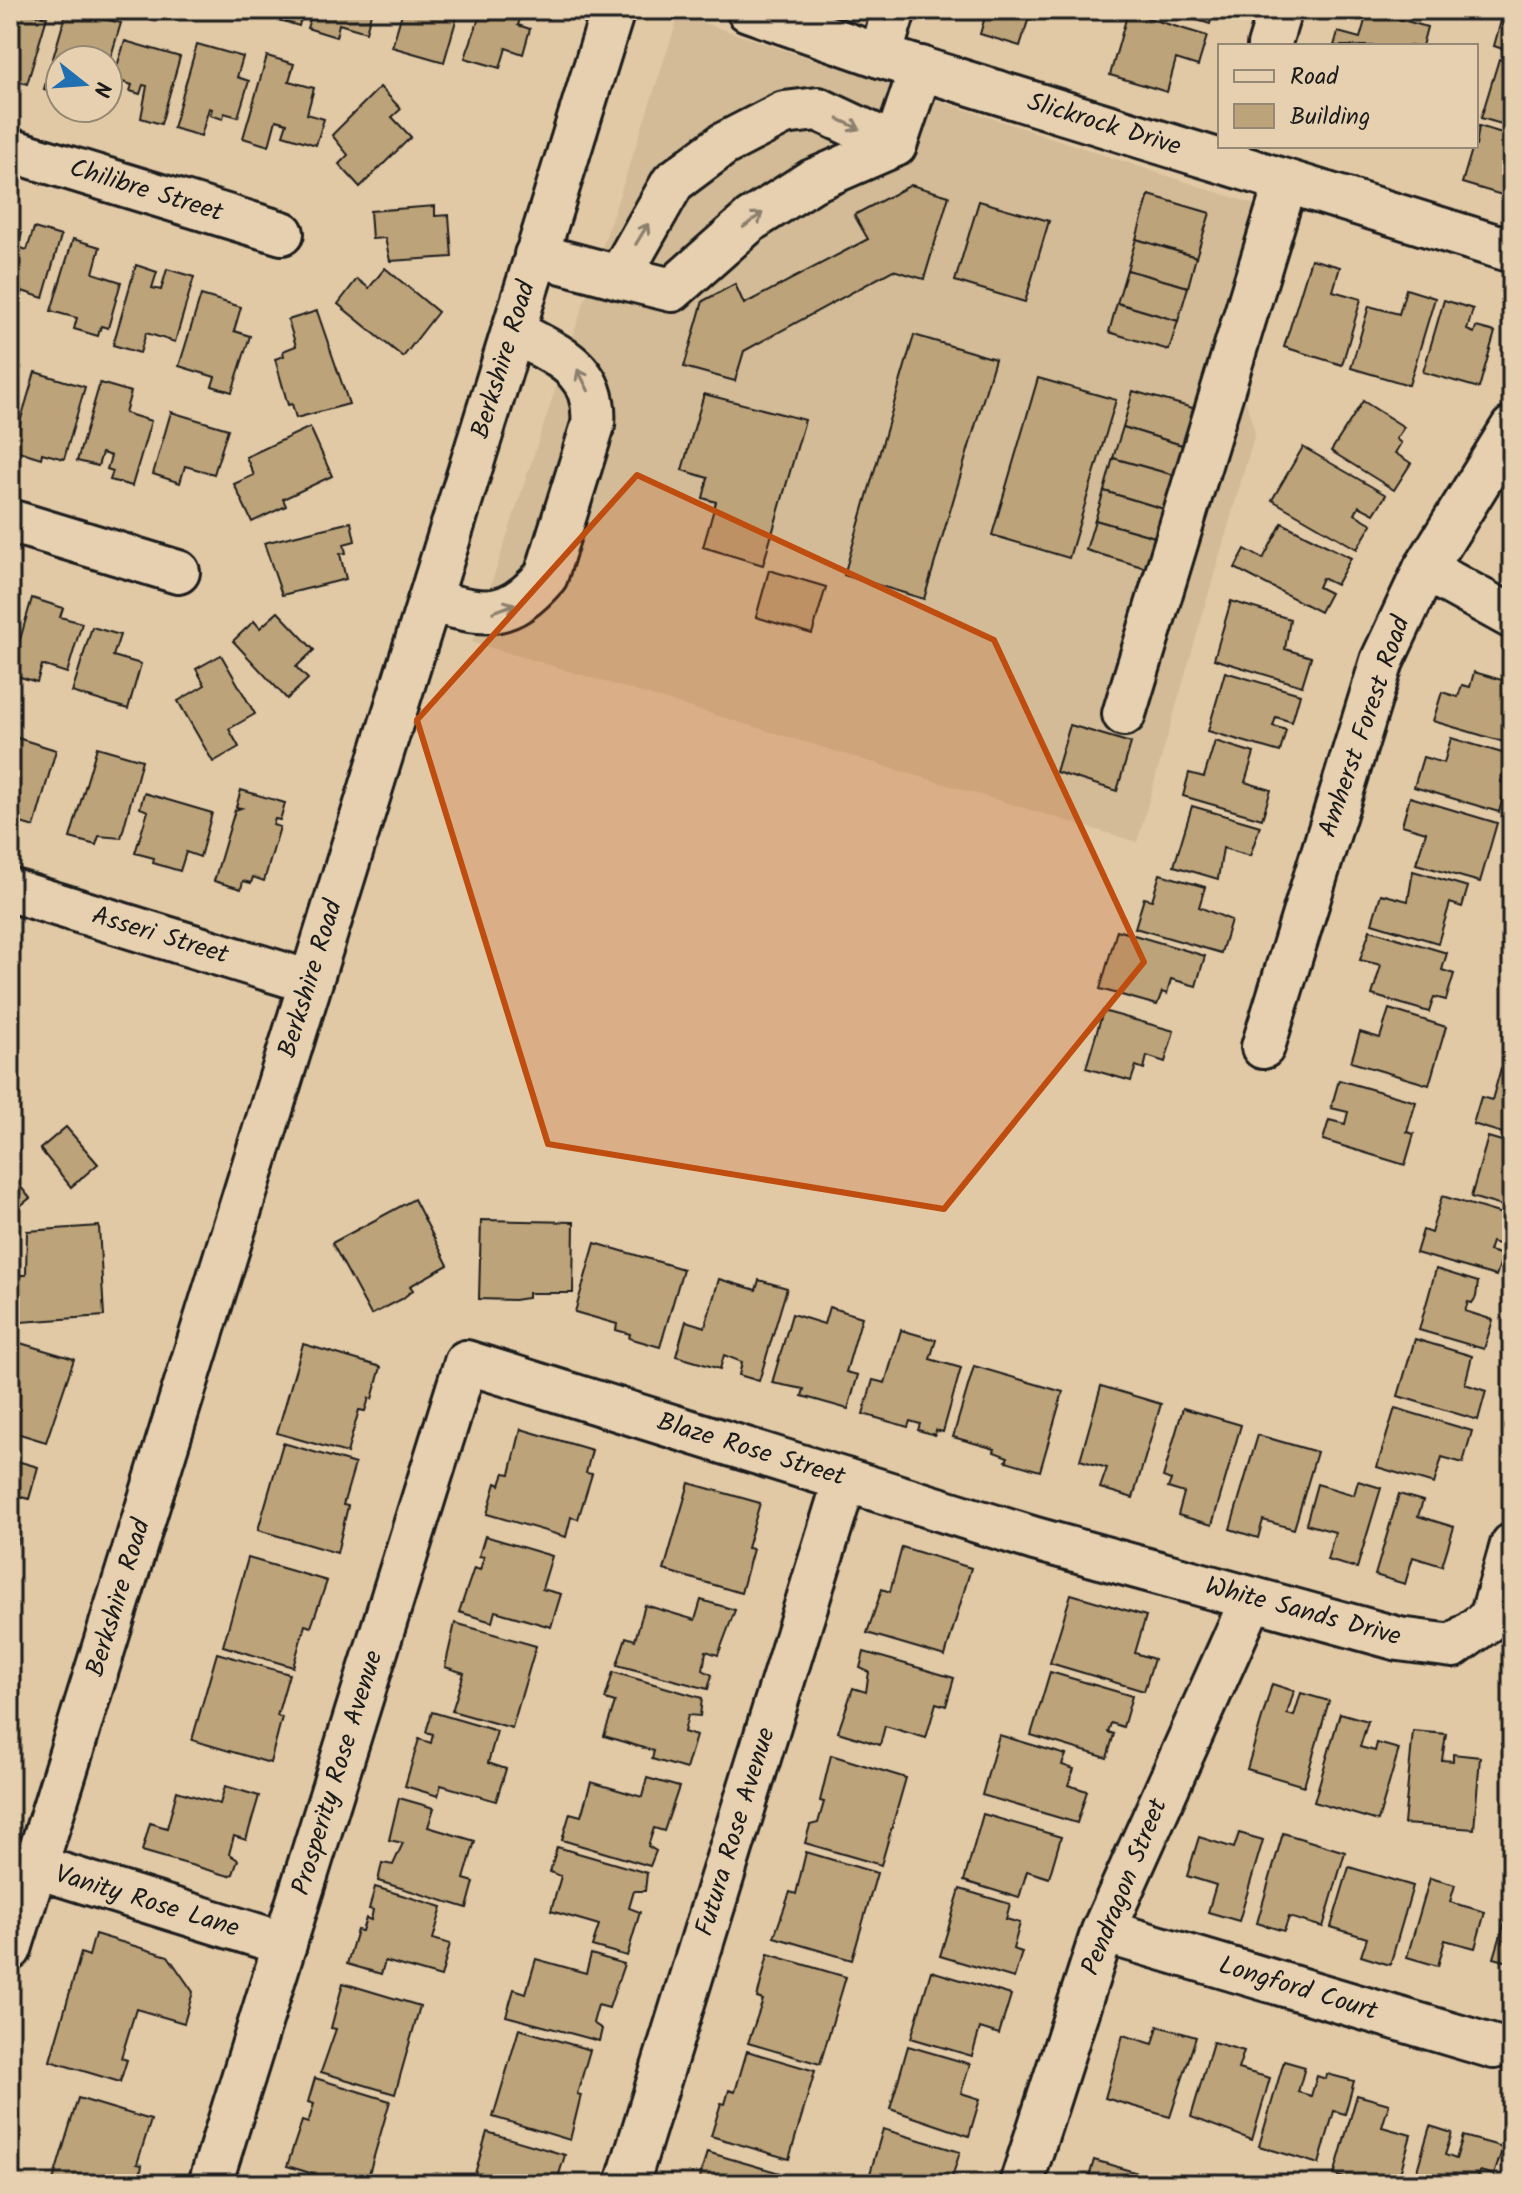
<svg xmlns="http://www.w3.org/2000/svg" width="1522" height="2194" font-family="Kalam,sans-serif">
<style>
.built{fill:#d2bb96}
.building{fill:#bda379;stroke:#1c1c1c;stroke-width:2}
.lines{fill:none;stroke-linecap:round;stroke-linejoin:round}
.minor-casing{stroke:#1c1c1c;stroke-width:48}
.minor{stroke:#e6d0af;stroke-width:42}
.oneway{stroke:#8b7f6d}
.marked{fill:#bf4d0f;fill-opacity:0.2;stroke:#bf4d0f;stroke-width:6;stroke-linejoin:round}
.labels{text-anchor:middle;dominant-baseline:central;stroke-width:6;stroke-linejoin:round;paint-order:stroke}
.street-label{font-size:26px;fill:#1c1c1c;stroke:#e6d0af}
</style>
<rect width="100%" height="100%" fill="#e1c9a6"/>
<filter id="ink" filterUnits="userSpaceOnUse"><feTurbulence type="fractalNoise" baseFrequency=".0125" numOctaves="2"/><feDisplacementMap in="SourceGraphic" scale="16" xChannelSelector="R" yChannelSelector="G"/><feConvolveMatrix kernelMatrix="1 2 1 2 8 2 1 2 1" color-interpolation-filters="sRGB"/></filter>
<g filter="url(#ink)">
<polygon class="built" points="679,15 1289,216 1236,368 1255,433 1137,842 472,642"/>
<g class="building">
<polygon points="10,10 47,17 27,84 10,79"/>
<polygon points="67,10 121,23 108,66 108,60 60,60 60,94 44,89"/>
<polygon points="272,10 303,10 299,26 270,17"/>
<polygon points="313,10 372,10 366,32 339,24 336,37 307,28"/>
<polygon points="403,10 447,10 448,15 457,17 444,62 392,47"/>
<polygon points="482,10 510,10 509,16 520,19 518,25 530,29 523,54 506,48 500,68 465,58"/>
<polygon points="987,10 1046,10 1045,15 1031,11 1020,46 980,34"/>
<polygon points="1165,10 1214,10 1210,24"/>
<polygon points="1368,10 1427,27 1422,46 1334,46 1338,32 1360,38"/>
<polygon points="1504,10 1512,10 1512,52 1494,46"/>
<polygon points="1128,12 1207,36 1198,66 1176,59 1167,92 1110,75"/>
<polygon points="125,41 180,57 161,124 141,118 147,86 143,85 140,94 130,91 132,85 113,79"/>
<polygon points="197,44 243,57 237,77 249,81 238,117 224,113 223,119 210,115 212,109 209,108 201,136 173,128"/>
<polygon points="267,56 294,64 289,81 314,88 307,114 324,119 316,145 283,135 287,123 276,120 269,146 243,138"/>
<polygon points="1499,59 1512,63 1512,127 1481,118"/>
<polygon points="380,87 401,109 392,117 411,137 360,187 339,164 348,155 332,135"/>
<polygon points="1479,126 1512,136 1512,198 1462,183 1473,146 1476,146"/>
<polygon points="911,185 949,196 924,279 893,270 744,351 735,381 684,367 703,301 735,284 744,304 868,239 854,215"/>
<polygon points="1149,195 1210,213 1196,257 1136,239"/>
<polygon points="979,201 1049,221 1025,302 955,281"/>
<polygon points="435,206 435,216 449,215 452,257 390,261 385,238 372,239 370,211"/>
<polygon points="34,228 61,236 43,298 22,291 22,295 13,293 10,302 10,229 22,233 18,247 27,250"/>
<polygon points="73,239 100,247 93,273 121,282 108,328 101,326 98,336 74,329 77,318 51,311"/>
<polygon points="1136,239 1196,257 1188,287 1127,270"/>
<polygon points="1311,259 1340,267 1333,291 1361,299 1342,365 1284,347"/>
<polygon points="136,265 157,272 152,288 161,290 167,269 194,277 175,342 146,333 140,353 113,345"/>
<polygon points="385,268 438,312 403,357 338,304 357,279 369,288"/>
<polygon points="1127,270 1188,287 1178,321 1117,303"/>
<polygon points="1406,289 1435,298 1409,385 1351,368 1369,306 1399,314"/>
<polygon points="201,295 241,307 234,331 250,336 232,392 212,386 215,377 179,366"/>
<polygon points="1444,300 1473,309 1467,330 1474,333 1476,327 1495,332 1479,388 1423,372"/>
<polygon points="1117,303 1178,321 1169,350 1109,332"/>
<polygon points="317,311 349,404 296,418 292,404 288,405 275,359 284,356 283,351 296,346 288,320"/>
<polygon points="914,335 995,359 924,599 844,575"/>
<polygon points="10,364 21,367 10,406"/>
<polygon points="35,372 85,387 64,459 42,453 41,458 12,449"/>
<polygon points="1038,378 1116,400 1069,558 992,535"/>
<polygon points="100,383 131,392 125,413 151,421 132,486 110,480 113,471 107,469 111,456 102,453 98,466 77,461"/>
<polygon points="1133,391 1196,409 1185,446 1123,427"/>
<polygon points="704,394 805,420 763,565 703,547 716,502 703,498 708,478 682,470"/>
<polygon points="1363,401 1404,427 1396,439 1401,443 1395,453 1411,463 1394,490 1331,451"/>
<polygon points="171,412 228,429 214,474 185,466 180,483 153,474"/>
<polygon points="310,427 332,476 283,499 286,506 252,522 234,484 254,475 246,457"/>
<polygon points="1123,427 1185,446 1177,476 1113,458"/>
<polygon points="1303,447 1386,495 1374,514 1359,506 1355,514 1372,524 1357,549 1272,500"/>
<polygon points="1113,458 1177,476 1167,510 1104,491"/>
<polygon points="1104,491 1167,510 1158,538 1095,520"/>
<polygon points="1095,520 1158,538 1149,569 1086,550"/>
<polygon points="351,522 355,541 344,544 346,553 340,554 346,579 282,595 264,543"/>
<polygon points="1282,523 1351,558 1336,585 1322,578 1318,587 1330,593 1320,612 1235,568 1245,549 1263,559"/>
<polygon points="769,570 826,587 812,634 756,617"/>
<polygon points="10,588 19,591 10,622"/>
<polygon points="32,598 63,608 60,617 82,623 67,673 42,665 37,682 10,674"/>
<polygon points="1231,601 1290,619 1285,649 1311,657 1302,686 1214,659"/>
<polygon points="278,612 314,650 296,667 308,679 287,699 233,641 254,621 260,628"/>
<polygon points="92,627 120,635 113,656 141,664 128,709 72,692"/>
<polygon points="221,655 255,714 229,729 239,747 213,762 178,701 205,685 196,669"/>
<polygon points="1225,672 1300,694 1292,722 1276,717 1273,726 1286,730 1280,752 1208,731"/>
<polygon points="1474,672 1512,683 1512,714 1504,742 1433,721 1442,692 1458,697 1462,685 1470,687"/>
<polygon points="1070,725 1131,743 1117,791 1056,772"/>
<polygon points="11,736 56,750 34,827 11,820"/>
<polygon points="1451,738 1509,755 1501,782 1507,784 1499,812 1414,787 1423,757 1444,763"/>
<polygon points="1215,741 1254,753 1245,782 1271,790 1262,819 1183,796 1189,773 1204,777"/>
<polygon points="97,747 142,760 121,838 99,836 96,845 70,838"/>
<polygon points="241,790 285,803 280,820 275,819 273,825 280,827 264,881 253,877 251,883 243,881 241,889 214,881 235,810 241,808 236,807"/>
<polygon points="144,793 212,813 200,857 186,852 180,871 153,863 154,858 135,853 148,811 140,808"/>
<polygon points="1410,797 1497,823 1480,882 1416,864 1426,832 1402,825"/>
<polygon points="1192,806 1260,826 1250,856 1223,848 1218,879 1174,866"/>
<polygon points="1413,871 1468,887 1462,907 1450,903 1438,943 1372,923 1381,894 1408,901"/>
<polygon points="1160,874 1205,887 1199,907 1231,920 1221,953 1135,928 1144,898 1152,900"/>
<polygon points="1117,930 1205,956 1196,986 1171,979 1167,994 1162,992 1157,1005 1100,989"/>
<polygon points="1370,930 1447,953 1442,970 1454,974 1446,1000 1434,997 1429,1012 1372,995 1381,965 1360,960"/>
<polygon points="1389,1009 1446,1027 1429,1085 1351,1062 1360,1032 1380,1038"/>
<polygon points="1103,1011 1174,1031 1165,1062 1147,1056 1144,1069 1136,1066 1131,1081 1086,1068"/>
<polygon points="1501,1068 1512,1071 1512,1136 1473,1124 1481,1097 1492,1100"/>
<polygon points="1339,1080 1416,1102 1407,1132 1414,1134 1405,1165 1323,1140 1329,1120 1345,1124 1348,1112 1331,1108"/>
<polygon points="66,1127 98,1164 71,1187 40,1149"/>
<polygon points="1488,1137 1512,1144 1512,1209 1471,1197"/>
<polygon points="10,1174 30,1198 10,1214"/>
<polygon points="1442,1196 1512,1217 1510,1248 1492,1242 1489,1251 1503,1255 1496,1276 1416,1253 1423,1230 1431,1233"/>
<polygon points="414,1199 448,1265 410,1286 413,1290 402,1299 371,1315 332,1243"/>
<polygon points="481,1220 574,1222 573,1293 528,1293 528,1298 514,1300 479,1299"/>
<polygon points="99,1226 104,1316 21,1322 19,1275 26,1275 27,1231"/>
<polygon points="595,1243 683,1269 660,1347 629,1338 630,1334 616,1330 617,1324 575,1312"/>
<polygon points="1436,1269 1478,1282 1476,1297 1472,1303 1468,1302 1465,1311 1493,1320 1484,1349 1419,1330"/>
<polygon points="719,1279 756,1290 759,1280 787,1288 759,1381 739,1375 742,1362 724,1355 720,1369 676,1356 686,1321 705,1327"/>
<polygon points="829,1307 862,1317 846,1372 858,1375 848,1409 802,1396 804,1389 772,1383 792,1314 824,1324"/>
<polygon points="901,1330 936,1340 930,1359 961,1368 943,1432 936,1430 935,1435 918,1430 920,1424 910,1421 908,1427 863,1414 873,1380 885,1383"/>
<polygon points="1415,1339 1472,1356 1465,1384 1486,1391 1478,1420 1398,1396"/>
<polygon points="10,1340 74,1359 46,1442 10,1431"/>
<polygon points="303,1344 381,1367 372,1399 369,1398 365,1411 359,1410 347,1453 277,1433"/>
<polygon points="974,1366 1063,1392 1040,1471 1006,1461 1008,1457 994,1452 995,1449 953,1437"/>
<polygon points="1101,1386 1161,1404 1133,1498 1100,1488 1107,1468 1080,1460"/>
<polygon points="1183,1408 1241,1425 1212,1525 1178,1515 1184,1493 1168,1488 1171,1480 1163,1477"/>
<polygon points="1395,1408 1472,1431 1463,1463 1442,1457 1434,1484 1377,1467"/>
<polygon points="521,1429 592,1450 586,1473 592,1474 578,1519 571,1517 566,1537 487,1514 496,1483 500,1485 504,1473 510,1474"/>
<polygon points="1258,1435 1317,1452 1294,1529 1263,1520 1258,1538 1230,1529"/>
<polygon points="283,1443 355,1464 343,1505 348,1506 337,1553 258,1530"/>
<polygon points="10,1459 38,1467 29,1499 10,1494"/>
<polygon points="1358,1481 1381,1488 1357,1568 1327,1560 1335,1532 1306,1524 1317,1484 1354,1495"/>
<polygon points="689,1483 760,1503 747,1548 753,1549 741,1593 664,1570"/>
<polygon points="1399,1494 1423,1501 1418,1516 1454,1527 1442,1566 1413,1557 1405,1584 1375,1575"/>
<polygon points="10,1536 18,1539 10,1565"/>
<polygon points="485,1536 552,1556 542,1589 561,1594 551,1627 495,1611 492,1622 459,1612 474,1568 480,1570 484,1557 479,1556"/>
<polygon points="902,1547 971,1568 945,1656 867,1633 882,1589 890,1592"/>
<polygon points="248,1558 327,1581 311,1627 305,1625 293,1667 223,1646"/>
<polygon points="1071,1594 1146,1616 1135,1653 1154,1659 1144,1691 1050,1663"/>
<polygon points="701,1600 735,1610 718,1655 706,1651 703,1670 712,1675 708,1689 617,1665 626,1637 635,1640 645,1605 695,1620"/>
<polygon points="455,1623 536,1646 512,1728 452,1711 464,1673 445,1667"/>
<polygon points="864,1652 954,1678 946,1706 936,1703 926,1738 885,1726 880,1745 838,1732 853,1688 866,1692 869,1672 860,1668"/>
<polygon points="217,1653 289,1674 277,1716 282,1717 270,1763 192,1740"/>
<polygon points="613,1672 702,1698 700,1716 688,1715 684,1732 696,1736 686,1769 652,1759 654,1751 604,1736 615,1702 605,1699"/>
<polygon points="1050,1672 1132,1696 1123,1727 1111,1723 1108,1732 1114,1734 1107,1758 1031,1735"/>
<polygon points="1272,1684 1294,1691 1287,1714 1294,1716 1301,1693 1329,1701 1304,1786 1247,1769"/>
<polygon points="432,1712 497,1731 488,1763 506,1769 496,1801 441,1785 438,1796 405,1786 419,1739 431,1743 433,1734 426,1732"/>
<polygon points="1340,1713 1368,1721 1360,1747 1375,1751 1377,1743 1399,1749 1378,1821 1314,1802"/>
<polygon points="1413,1731 1446,1734 1442,1760 1453,1761 1453,1754 1480,1757 1474,1829 1404,1824"/>
<polygon points="999,1735 1066,1755 1062,1765 1074,1769 1068,1785 1087,1791 1077,1823 982,1795"/>
<polygon points="1512,1741 1512,1771 1501,1744"/>
<polygon points="831,1755 906,1778 881,1865 805,1843 810,1825 818,1823 824,1802 820,1801"/>
<polygon points="647,1778 679,1787 664,1831 654,1828 648,1846 656,1851 650,1866 562,1840 570,1813 581,1816 591,1782 642,1797"/>
<polygon points="225,1786 259,1796 246,1840 234,1836 229,1854 238,1860 233,1874 229,1876 142,1851 150,1823 167,1828 177,1791 220,1804"/>
<polygon points="399,1798 434,1808 428,1827 475,1841 464,1879 474,1882 467,1908 378,1881 382,1863 393,1865 403,1843 389,1840"/>
<polygon points="983,1814 1061,1837 1049,1878 1027,1871 1019,1898 964,1881"/>
<polygon points="1239,1833 1263,1840 1239,1921 1208,1912 1216,1885 1187,1876 1199,1837 1234,1848"/>
<polygon points="1283,1833 1345,1852 1323,1927 1289,1917 1284,1931 1257,1923"/>
<polygon points="557,1847 647,1873 645,1891 634,1891 629,1908 640,1912 627,1956 592,1946 599,1925 551,1911 561,1876 550,1872"/>
<polygon points="806,1852 877,1873 852,1960 774,1937 790,1892 796,1894"/>
<polygon points="1349,1867 1413,1886 1390,1965 1361,1956 1367,1938 1331,1927"/>
<polygon points="1430,1878 1455,1885 1450,1902 1485,1912 1475,1948 1445,1940 1438,1966 1407,1957"/>
<polygon points="375,1887 442,1907 433,1939 450,1944 441,1977 385,1961 381,1974 347,1964 357,1930 362,1931 366,1918 371,1920 373,1910 369,1909"/>
<polygon points="960,1889 1010,1904 1006,1919 1020,1923 1013,1949 1022,1952 1014,1978 940,1956"/>
<polygon points="1512,1898 1512,1963 1494,1958"/>
<polygon points="95,1934 168,1956 193,1992 184,2023 136,2009 121,2058 127,2060 120,2082 50,2061 81,1953 89,1956"/>
<polygon points="591,1954 624,1964 609,2008 598,2005 593,2023 602,2029 599,2041 506,2016 514,1989 526,1993 536,1959 586,1973"/>
<polygon points="768,1954 846,1977 820,2064 748,2043 763,2000 757,1998"/>
<polygon points="931,1971 1011,1995 999,2034 980,2028 972,2056 911,2038"/>
<polygon points="343,1983 420,2006 395,2094 321,2072 336,2029 331,2028"/>
<polygon points="1158,2026 1196,2037 1170,2117 1105,2098 1123,2035 1153,2044"/>
<polygon points="519,2029 590,2050 577,2094 581,2095 570,2140 493,2117"/>
<polygon points="1213,2042 1244,2051 1238,2069 1270,2078 1252,2140 1191,2117"/>
<polygon points="908,2046 970,2064 961,2093 980,2099 969,2136 890,2109"/>
<polygon points="747,2051 815,2071 789,2159 711,2136 721,2103 725,2104 729,2090 735,2092"/>
<polygon points="1284,2061 1305,2067 1298,2092 1311,2096 1317,2076 1326,2079 1327,2074 1354,2081 1345,2114 1334,2111 1319,2164 1259,2146"/>
<polygon points="315,2078 390,2101 366,2184 347,2184 287,2166 302,2121 308,2123 314,2104 308,2102"/>
<polygon points="1357,2095 1389,2104 1382,2127 1411,2135 1397,2184 1364,2184 1334,2175"/>
<polygon points="78,2098 151,2120 137,2164 142,2165 139,2184 52,2184"/>
<polygon points="1430,2126 1452,2133 1445,2155 1456,2159 1463,2136 1503,2147 1494,2175 1480,2171 1476,2184 1413,2184"/>
<polygon points="883,2129 960,2152 950,2184 867,2184"/>
<polygon points="487,2132 565,2155 556,2184 472,2184"/>
<polygon points="707,2152 783,2174 780,2184 698,2184"/>
<polygon points="1094,2160 1151,2177 1149,2184 1087,2184"/>
</g>
<g class="lines">
<defs>
<g id="minor">
<polyline points="748,10 880,56 1512,251"/>
<polyline points="1269,46 1280,10"/>
<polyline points="880,56 894,10"/>
<polyline points="10,150 282,233"/>
<polyline points="536,255 619,277 673,182 724,144 784,113 818,109 895,145"/>
<polyline points="619,277 672,290 751,220 812,181 895,145 921,68"/>
<polyline points="10,521 178,572"/>
<polyline points="1425,569 1512,617"/>
<path d="M429,601c55,13 76,22 117,-25l47,-151c5,-58 -38,-70 -80,-94"/>
<polyline points="1124,714 1286,182"/>
<polyline points="10,890 310,982"/>
<polyline points="1263,1047 1382,661 1425,569 1512,428"/>
<polyline points="11,1859 285,1944"/>
<polyline points="1103,1931 1494,2047"/>
<polyline points="10,1949 613,10"/>
<polyline points="210,2184 466,1362 1035,1539 1399,1639 1453,1646 1491,1618 1512,1545"/>
<polyline points="627,2184 845,1480"/>
<polyline points="1021,2184 1103,1931 1252,1599"/>
</g>
</defs>
<use href="#minor" class="minor-casing"/>
<use href="#minor" class="minor"/>
</g>
<defs><path id="oneway-shaft" d="M-6 0H5M1.5-3L5.5 0L1.5 3" fill="none" stroke-width="1.6" stroke-linecap="round" stroke-linejoin="round" transform="scale(2)"/></defs>
<g class="oneway">
<use href="#oneway-shaft" transform="translate(849 124) rotate(25)"/>
<use href="#oneway-shaft" transform="translate(753 220) rotate(-37)"/>
<use href="#oneway-shaft" transform="translate(642 234) rotate(-59)"/>
<use href="#oneway-shaft" transform="translate(583 380) rotate(-117)"/>
<use href="#oneway-shaft" transform="translate(504 608) rotate(-21)"/>
</g>
</g>
<path class="marked" d="M637,475l357,165 150,322 -200,247 -396,-65 -131,-424z"/>
<g class="labels">
<g class="street-label">
<text transform="translate(1104 125) rotate(17)">Slickrock Drive</text>
<text transform="translate(146 191) rotate(17)">Chilibre Street</text>
<text transform="translate(504 360) rotate(-73)">Berkshire Road</text>
<text transform="translate(1365 727) rotate(-71)">Amherst Forest Road</text>
<text transform="translate(160 936) rotate(17)">Asseri Street</text>
<text transform="translate(311 979) rotate(-73)">Berkshire Road</text>
<text transform="translate(751 1450) rotate(17)">Blaze Rose Street</text>
<text transform="translate(119 1598) rotate(-73)">Berkshire Road</text>
<text transform="translate(1303 1612) rotate(15)">White Sands Drive</text>
<text transform="translate(338 1773) rotate(-73)">Prosperity Rose Avenue</text>
<text transform="translate(736 1832) rotate(-73)">Futura Rose Avenue</text>
<text transform="translate(1125 1887) rotate(-68)">Pendragon Street</text>
<text transform="translate(147 1902) rotate(17)">Vanity Rose Lane</text>
<text transform="translate(1298 1989) rotate(17)">Longford Court</text>
</g>
</g>
<rect width="1522" height="2194" fill="none" stroke="#e6d0af" stroke-width="40"/>
<rect x="20" y="20" width="1482" height="2154" fill="none" stroke="#1c1c1c" stroke-width="3" filter="url(#ink)"/>
<rect x="1218" y="44" width="260" height="104" fill="#e6d0af" stroke="#958874" stroke-width="2"/>
<rect x="1234" y="70" width="40" height="12" fill="#e6d0af" stroke="#958874" stroke-width="2"/>
<text x="1290" y="84" font-size="24" fill="#1c1c1c">Road</text>
<rect x="1234" y="104" width="40" height="24" fill="#bda379" stroke="#958874" stroke-width="2"/>
<text x="1290" y="124" font-size="24" fill="#1c1c1c">Building</text>
<g transform="translate(84 84) rotate(107)"><circle r="38" fill="#e6d0af" stroke="#958874" stroke-width="2"/>
<path d="M0-6L14 30L0 20L-14 30Z" fill="#1f6fb2"/>
<text y="-12" font-size="22" font-weight="bold" text-anchor="middle" fill="#1c1c1c">N</text>
</g>
</svg>
